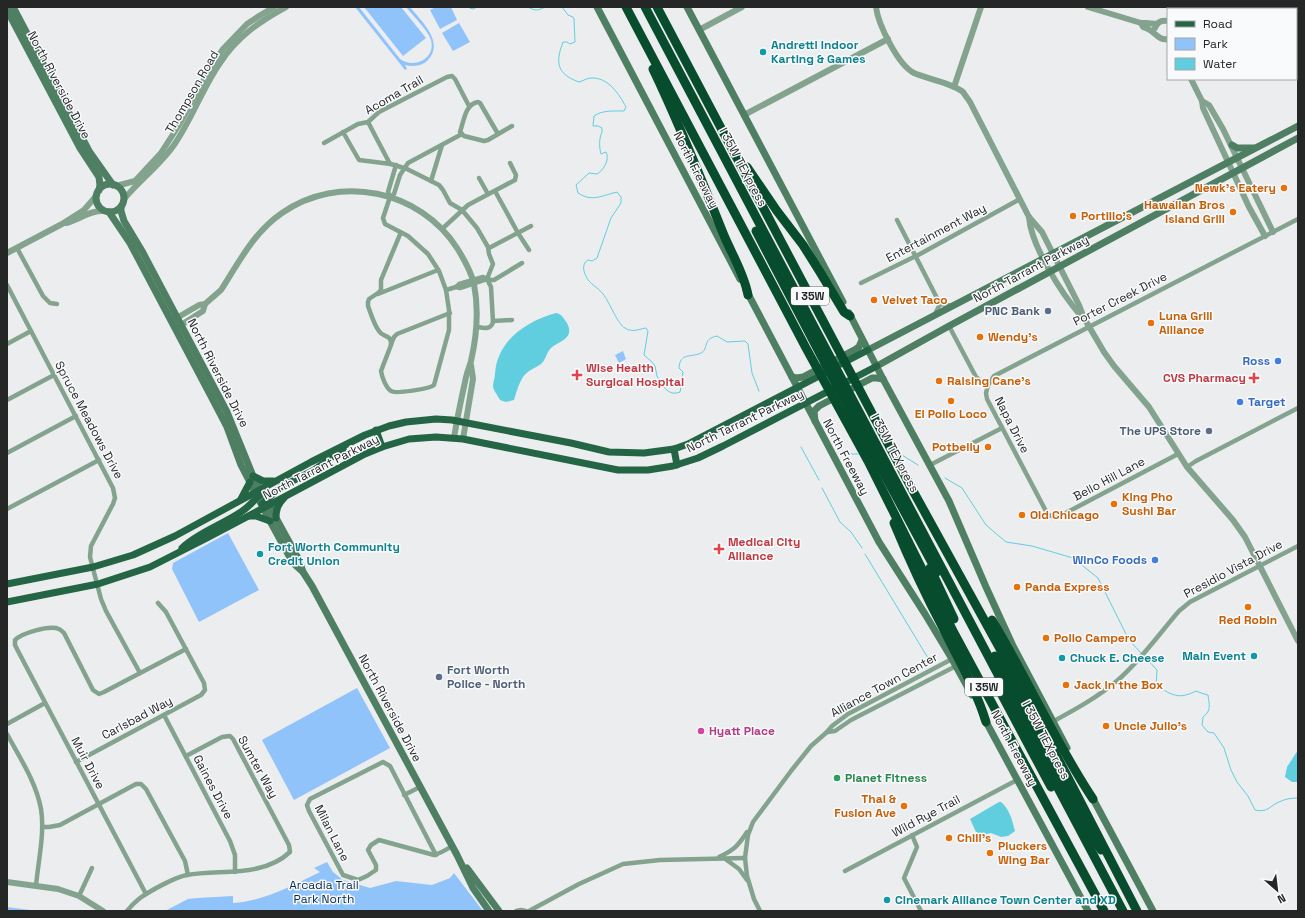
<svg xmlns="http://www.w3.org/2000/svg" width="1305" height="918" font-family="'Space Grotesk',sans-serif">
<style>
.green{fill:#91c3fb}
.water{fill:#61cedf}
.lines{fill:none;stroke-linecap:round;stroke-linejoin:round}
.stream{stroke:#61cedf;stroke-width:1}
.minor{stroke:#83a38f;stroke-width:4.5}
.tertiary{stroke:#83a38f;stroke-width:6}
.secondary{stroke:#4e7f63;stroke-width:7}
.primary{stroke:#236544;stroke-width:7}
.motorway{stroke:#084c2e;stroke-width:9}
.culture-dot{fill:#0f9aa8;stroke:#f9fafc;stroke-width:1.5}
.food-dot{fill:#e8710a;stroke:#f9fafc;stroke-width:1.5}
.service-dot{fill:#5c6f8a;stroke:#f9fafc;stroke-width:1.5}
.shop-dot{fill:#3f7fe0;stroke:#f9fafc;stroke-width:1.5}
.health-dot{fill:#e0444e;stroke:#f9fafc;stroke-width:1.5}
.hotel-dot{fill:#d1479c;stroke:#f9fafc;stroke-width:1.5}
.leisure-dot{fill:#2e9e5b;stroke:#f9fafc;stroke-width:1.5}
.labels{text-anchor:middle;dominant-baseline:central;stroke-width:3;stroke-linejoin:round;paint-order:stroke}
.shield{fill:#f9fafc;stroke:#656666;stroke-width:1}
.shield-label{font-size:11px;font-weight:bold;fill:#252626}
.culture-label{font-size:12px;font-weight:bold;fill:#0d838f;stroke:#f9fafc;text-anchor:start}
.street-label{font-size:12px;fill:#252626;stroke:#f9fafc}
.food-label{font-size:12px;font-weight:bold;fill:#c56008;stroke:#f9fafc;text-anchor:start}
.service-label{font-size:12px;font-weight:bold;fill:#4e5e75;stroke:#f9fafc;text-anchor:end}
.shop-label{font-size:12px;font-weight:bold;fill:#366cbe;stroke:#f9fafc;text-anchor:end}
.health-label{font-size:12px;font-weight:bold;fill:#be3a42;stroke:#f9fafc;text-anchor:start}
.hotel-label{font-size:12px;font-weight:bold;fill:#b23c85;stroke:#f9fafc;text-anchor:start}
.leisure-label{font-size:12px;font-weight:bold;fill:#27864d;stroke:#f9fafc;text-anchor:start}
.park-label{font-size:12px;fill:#052c51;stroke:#f9fafc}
</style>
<rect width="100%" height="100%" fill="#ecedee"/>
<g class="green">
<path d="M355,7h4l41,52c14,10 36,0 31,-19 -3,-10 -18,-24 -25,-33h4c11,14 35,35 18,53 -6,6 -14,7 -23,5l2,4 -2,1z"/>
<polygon points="364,7 401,7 426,38 403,56"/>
<polygon points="436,7 451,7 457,20 440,29 430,10"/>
<polygon points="459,23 470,42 453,51 442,33"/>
<polygon points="623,351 626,359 619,363 615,355"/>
<polygon points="228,533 259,590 199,622 172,569 173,563"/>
<polygon points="357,688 390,748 294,800 262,740"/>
<path d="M327,862l6,10 10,8 27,8 26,-7 36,4 18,-7 4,-5 29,38h-318l23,-12 9,-1 36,-2v7c31,-2 59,-17 87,-31l-6,-4z"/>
<polygon points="7,907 38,911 7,911"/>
</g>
<g class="water">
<path d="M556,313c6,1 8,6 11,10 8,16 -8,18 -16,25 -5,5 -5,12 -10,16 -6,4 -14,7 -18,13 -4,6 -7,16 -9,23l-8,2 -6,-2c-2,-4 -7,-10 -7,-14 0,-4 2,-8 2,-12 2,-34 32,-53 61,-61z"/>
<polygon points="1298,751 1298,782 1292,782 1285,777 1287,767 1296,753"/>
<path d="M999,802h2c9,8 11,18 14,29l-7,5 -7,1 -10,-4 -9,2 -6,-3 -6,-13z"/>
</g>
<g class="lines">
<g class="stream">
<polyline points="467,7 473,9 477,7"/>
<path d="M528,7c7,4 10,4 17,0"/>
<path d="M562,7l6,8 5,2 1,2 1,23 -5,2 -3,-2h-4c-8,21 -6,32 16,40 4,-1 8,-4 12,-4 17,-1 28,16 35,29l-2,4c-10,0 -22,-1 -30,5l-1,10h5l4,2v4c-3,6 -3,15 -1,22l5,-2c4,7 -2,18 -9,22l-8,-1 -13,12 2,8c14,9 23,3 39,-1l4,5v6l-10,15 -14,40 -5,3 -4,-1c-6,3 -5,11 -2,16 3,8 12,11 17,18 6,7 15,31 22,34 7,5 14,1 21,0l2,3 -4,24c3,3 9,7 11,11 1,3 1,7 2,10 5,9 11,21 23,16l1,-5 2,-15 -4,-4c1,-16 12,-10 22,-15 8,-4 1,-14 16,-17l10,6 18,-1 3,3 4,29 7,18"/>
<polyline points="1244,7 1253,9"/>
<polyline points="1296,44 1298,42"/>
<polyline points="801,447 819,480"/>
<polyline points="843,451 852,454 858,454"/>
<polyline points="902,455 918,465"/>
<polyline points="945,478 962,488 986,525 1006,542 1032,546 1073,558 1098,578 1129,640 1142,654"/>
<polyline points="822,488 840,522 851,532 862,548"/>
<polyline points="865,554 931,663"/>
<path d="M1144,656l13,14 -1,16c17,9 22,14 40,5l8,3 4,1c1,10 4,15 -5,22l-1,8 6,7 6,1 10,15 7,22 6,12 11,14 7,14c12,3 15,-4 24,-8 6,-3 12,-4 19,-4"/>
<polyline points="299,911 304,906 326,898 350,911"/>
</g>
<g class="minor">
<polyline points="368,122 390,164"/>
<path d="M343,132l16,28 32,4 16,5 32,16 4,5 7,13 12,7 15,18 11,19 1,7 4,10 -6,15 4,8 2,35c-2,8 -9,6 -16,5"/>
<path d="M462,134l-2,-2c4,-11 5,-28 18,-30l2,1 18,31"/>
<polyline points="462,134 464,136 484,141 488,140 512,126"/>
<polyline points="324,143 358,124 368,122 379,112 447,77 452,76 455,79 469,106"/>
<polyline points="479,178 488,194"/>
<polyline points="431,181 442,145"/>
<polyline points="495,191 518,233 529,250"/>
<polyline points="390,197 388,192 396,165"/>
<polyline points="897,220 940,304"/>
<polyline points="442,229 468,205 515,180 516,175 510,163"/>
<path d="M401,232l-20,48v10l-3,3 -9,6 -1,3v4c3,8 6,19 11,25 4,7 13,3 12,14l-10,26c1,6 5,17 10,20 4,3 39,-2 43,-6l15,-55v-20l-3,-20 -7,-19 -11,-17 -20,-18 -23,-12 -2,-6 7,-21 4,-3 6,-19 8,-12 54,-29"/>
<polyline points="17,248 43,296 50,303 57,304"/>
<polyline points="489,248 531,226"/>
<polyline points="861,283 920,254 1020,199"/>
<polyline points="7,285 113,488 115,498 113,504 91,546 90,557 101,599 106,611 140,673"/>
<polyline points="456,287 459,284 483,277 491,280 494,280 522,263"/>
<polyline points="446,290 456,287 460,288 487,279"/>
<polyline points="378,294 438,270"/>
<polyline points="935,314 940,304 952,306"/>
<polyline points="493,321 512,320"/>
<polyline points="949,326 976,377 983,383 988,385 986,393 987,399 1048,515 1056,517 1060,516 1178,454"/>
<polyline points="7,344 31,331"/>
<polyline points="391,344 394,337 397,334 450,313"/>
<polyline points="988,385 994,376 1298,219"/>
<polyline points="7,400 54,375"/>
<polyline points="7,453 76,416"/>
<polyline points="930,465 1002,428"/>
<polyline points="1187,467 1196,461 1298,408"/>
<polyline points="7,509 99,460"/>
<polyline points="164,715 230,841 235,855 235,872"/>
<path d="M1054,721c22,-12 44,-24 64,-41 23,-20 41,-46 61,-69l11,-9 108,-56"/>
<polyline points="7,724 45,703"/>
<polyline points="827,732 835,731 851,720 956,666"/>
<path d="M7,734c13,24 29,48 34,75 4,24 -3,53 -5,77"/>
<polyline points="76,762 201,695 205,690 204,683 166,612 158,603"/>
<polyline points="404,795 420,787"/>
<polyline points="42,827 49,827 60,825 136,784 141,784 146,789 185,861 188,875"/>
<polyline points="912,835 917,847 904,878 921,911"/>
<path d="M436,855l-46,-89 -7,-4 -73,37 -3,6 2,6 34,64 15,5 9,-4 9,-6v-5l-8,-15 3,-5 8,-5 55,15c7,-2 12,-5 18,-9"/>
<path d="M719,857c15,-7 19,-11 28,-25"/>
<polyline points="724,858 739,869 747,880"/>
<polyline points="845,871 1017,780"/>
<path d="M146,894l-128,-243 -3,-6v-5c7,-7 34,-15 44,-11 2,1 3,2 5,4l29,57 6,4 5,-2 82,-43"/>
<polyline points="79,896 92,868"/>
<path d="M127,911c4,-5 8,-9 13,-13 10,-7 35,-21 47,-23 34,-6 75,3 103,-23l-1,-7 -56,-106 -3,-3 -8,1 -36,19"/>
<polyline points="516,911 521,910 526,911"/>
<polyline points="529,911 579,884 623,864 660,860 745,858"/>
<polyline points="760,911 754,899 747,876 745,858 748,835 753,822 791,771 811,746 827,732 832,726 848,714 952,659"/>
</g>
<g class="tertiary">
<path d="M876,7c2,17 22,58 38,66 13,6 39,10 49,19 2,3 5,7 7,10l59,115 13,15 37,73 5,13 20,34 10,14 35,41 38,60 46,53 12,17 53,104"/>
<polyline points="1088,7 1141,23 1146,23 1157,24"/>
<path d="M1141,23l2,4c11,2 14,14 25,12"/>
<path d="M1155,28c2,-6 7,-8 13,-7"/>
<polyline points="699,30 742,7"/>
<polyline points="1191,79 1202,101 1203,108 1249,207 1265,236"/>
<polyline points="954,87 981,7"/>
<polyline points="1202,101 1209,105 1223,129 1273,232"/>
<polyline points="744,115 888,39"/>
<polyline points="116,186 135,181 161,153 179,125 208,72 223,49 247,24 259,16 274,7"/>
<path d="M124,199c16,-19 36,-34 50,-54 18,-26 28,-56 46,-82 17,-26 40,-42 66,-56"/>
<path d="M1029,217c2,29 33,77 52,99"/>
<path d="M66,223c13,-3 24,-13 37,-12"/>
<polyline points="7,253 62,224 84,210 97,195"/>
<path d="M175,319l24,-14 6,-1 16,-14c18,-28 33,-58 61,-77 57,-40 138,-23 175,35 7,11 14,24 17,36 5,26 3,51 -3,77 -2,7 -5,14 -6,21 -4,18 -8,37 -11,56"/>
<polyline points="178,327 203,311 205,304"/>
<polyline points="463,439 473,379 471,365"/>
<polyline points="7,882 58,889 79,896 103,911"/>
</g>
<g class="secondary">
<polyline points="13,7 89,151 113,185"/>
<polyline points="597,7 740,279"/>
<polyline points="687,7 843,302"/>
<polyline points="7,10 80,148 99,177 100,185 99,190"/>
<polyline points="1232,145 1237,148 1254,148"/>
<circle cx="110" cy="198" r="14"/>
<polyline points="121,207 121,211 124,221 142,251 227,412 253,476 299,560 303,572"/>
<polyline points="109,212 130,243 212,398 227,427 241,465 270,521 293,563 303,572 312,586 457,855 473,888 489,911"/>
<polyline points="746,290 879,542 925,614 952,659 972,695"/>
<polyline points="849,313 883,379 949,501 986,587 1013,646 1067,748"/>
<polyline points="868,350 1298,126"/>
<polyline points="877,366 949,326 1298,138"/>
<polyline points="792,377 797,378 803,377 856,349 859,347 862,340"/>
<polyline points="815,421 814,411 819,406 872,378 877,378 883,379"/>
<polyline points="984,718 1088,911"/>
<polyline points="1091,795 1153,911"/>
<polyline points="467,868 499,911"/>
</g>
<g class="primary">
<polyline points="841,364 868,350"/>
<polyline points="376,430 382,447"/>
<polyline points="674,449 677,465"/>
<polyline points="253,476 263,481 273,481"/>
<polyline points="241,499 250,482"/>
<polyline points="262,504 281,487 314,470 343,449"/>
<polyline points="249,516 256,516 270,521"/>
<path d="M276,518c0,-9 2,-14 8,-20"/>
<path d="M182,548c17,-16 40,-23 59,-36 8,-5 14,-13 21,-19"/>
<polyline points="7,584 93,567 133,555 175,536 311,462 365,435 389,426 406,422 436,419 452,420 571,443 609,452 644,453 674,449 688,444 825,373"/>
<polyline points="7,602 98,584 150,567 207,538 365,454 382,447 409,439 436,437 463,439 618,470 648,470 673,466 698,458 723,446 877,366"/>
</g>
<g class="motorway">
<polyline points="626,7 806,348 868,461 954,633 1104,911"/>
<polyline points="645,7 1123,911"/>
<polyline points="657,7 912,489 1020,685 1137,911"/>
<path d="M653,69c26,54 48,109 70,164 8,20 21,40 25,62"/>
<polyline points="747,167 777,211 803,245 820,272 844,312 850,316"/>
<polyline points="756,231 841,394 937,572"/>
<path d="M894,523c15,36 31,71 49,105 15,31 33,61 43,94"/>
<polyline points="930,568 954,619"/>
<path d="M992,620c35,58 63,122 101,179"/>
<polyline points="995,656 1094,840 1101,850"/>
<polyline points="995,682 1051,787"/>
</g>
</g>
<g class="culture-dot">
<circle cx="763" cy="52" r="4"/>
<circle cx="260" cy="554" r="4"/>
<circle cx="1254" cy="656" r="4"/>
<circle cx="1062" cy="658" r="4"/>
<circle cx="887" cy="900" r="4"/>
</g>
<g class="food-dot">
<circle cx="1284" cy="188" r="4"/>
<circle cx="1233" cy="212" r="4"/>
<circle cx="1073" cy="216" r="4"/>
<circle cx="874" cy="300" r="4"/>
<circle cx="1151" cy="323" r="4"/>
<circle cx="980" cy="337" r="4"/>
<circle cx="939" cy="381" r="4"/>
<circle cx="951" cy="401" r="4"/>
<circle cx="988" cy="447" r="4"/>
<circle cx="1114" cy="504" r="4"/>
<circle cx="1022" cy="515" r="4"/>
<circle cx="1017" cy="587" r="4"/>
<circle cx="1248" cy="607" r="4"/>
<circle cx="1046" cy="638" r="4"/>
<circle cx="1066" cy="685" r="4"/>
<circle cx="1106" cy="726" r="4"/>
<circle cx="904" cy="806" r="4"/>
<circle cx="949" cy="838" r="4"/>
<circle cx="990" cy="853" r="4"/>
</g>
<g class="service-dot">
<circle cx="1048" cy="311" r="4"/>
<circle cx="1209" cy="431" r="4"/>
<circle cx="439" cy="677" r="4"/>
</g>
<g class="shop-dot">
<circle cx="1278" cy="361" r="4"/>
<circle cx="1240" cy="402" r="4"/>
<circle cx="1155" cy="560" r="4"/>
</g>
<g class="health-dot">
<path d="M575 369h4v4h4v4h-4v4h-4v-4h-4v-4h4z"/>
<path d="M1252 372h4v4h4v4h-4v4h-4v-4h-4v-4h4z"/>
<path d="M717 543h4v4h4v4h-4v4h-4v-4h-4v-4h4z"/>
</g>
<circle class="hotel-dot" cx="701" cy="731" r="4"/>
<circle class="leisure-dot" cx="837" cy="778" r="4"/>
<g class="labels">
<g class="shield">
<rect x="791" y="287" width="38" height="18" rx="3"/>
<rect x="965" y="678" width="38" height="18" rx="3"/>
</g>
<g class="shield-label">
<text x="810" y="296">I 35W</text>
<text x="984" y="687">I 35W</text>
</g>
<g class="culture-label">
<text x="771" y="45">Andretti Indoor<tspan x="771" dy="14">Karting &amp; Games</tspan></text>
<text x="268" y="547">Fort Worth Community<tspan x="268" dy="14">Credit Union</tspan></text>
<text x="1246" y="656" text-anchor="end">Main Event</text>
<text x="1070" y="658">Chuck E. Cheese</text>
<text x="895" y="900">Cinemark Alliance Town Center and XD</text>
</g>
<g class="street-label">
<text transform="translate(59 85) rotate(62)">North Riverside Drive</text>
<text transform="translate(192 92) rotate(-60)">Thompson Road</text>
<text transform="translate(394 95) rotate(-30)">Acoma Trail</text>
<text transform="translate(743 167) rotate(62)">I 35W TEXpress</text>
<text transform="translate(696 170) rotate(63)">North Freeway</text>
<text transform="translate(936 233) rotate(-28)">Entertainment Way</text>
<text transform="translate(1031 269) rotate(-28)">North Tarrant Parkway</text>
<text transform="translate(1120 299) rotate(-27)">Porter Creek Drive</text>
<text transform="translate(218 373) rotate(63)">North Riverside Drive</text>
<text transform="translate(89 420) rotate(62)">Spruce Meadows Drive</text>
<text transform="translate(745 421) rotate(-26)">North Tarrant Parkway</text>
<text transform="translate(1012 425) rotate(63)">Napa Drive</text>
<text transform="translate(895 453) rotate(62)">I 35W TEXpress</text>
<text transform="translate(846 457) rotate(62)">North Freeway</text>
<text transform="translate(321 467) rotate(-27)">North Tarrant Parkway</text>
<text transform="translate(1109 479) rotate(-28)">Bello Hill Lane</text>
<text transform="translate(1233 569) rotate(-28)">Presidio Vista Drive</text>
<text transform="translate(884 685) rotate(-29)">Alliance Town Center</text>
<text transform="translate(390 708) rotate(62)">North Riverside Drive</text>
<text transform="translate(137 718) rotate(-28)">Carlsbad Way</text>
<text transform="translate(1046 740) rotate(62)">I 35W TEXpress</text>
<text transform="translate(1014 748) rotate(62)">North Freeway</text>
<text transform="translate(88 763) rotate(62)">Muir Drive</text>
<text transform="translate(258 767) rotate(61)">Sumter Way</text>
<text transform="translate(213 787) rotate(62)">Gaines Drive</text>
<text transform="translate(926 816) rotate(-28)">Wild Rye Trail</text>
<text transform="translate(332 833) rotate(63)">Milan Lane</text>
</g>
<g class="food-label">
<text x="1276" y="188" text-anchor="end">Newk's Eatery</text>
<text x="1225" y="205" text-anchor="end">Hawaiian Bros<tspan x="1225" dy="14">Island Grill</tspan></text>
<text x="1081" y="216">Portillo's</text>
<text x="882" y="300">Velvet Taco</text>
<text x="1159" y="316">Luna Grill<tspan x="1159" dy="14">Alliance</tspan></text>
<text x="988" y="337">Wendy's</text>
<text x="947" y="381">Raising Cane's</text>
<text x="951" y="414" text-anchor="middle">El Pollo Loco</text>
<text x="980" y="447" text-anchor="end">Potbelly</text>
<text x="1122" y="497">King Pho<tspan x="1122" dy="14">Sushi Bar</tspan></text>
<text x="1030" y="515">Old Chicago</text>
<text x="1025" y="587">Panda Express</text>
<text x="1248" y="620" text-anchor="middle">Red Robin</text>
<text x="1054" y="638">Pollo Campero</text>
<text x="1074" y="685">Jack in the Box</text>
<text x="1114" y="726">Uncle Julio's</text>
<text x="896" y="799" text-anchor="end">Thai &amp;<tspan x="896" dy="14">Fusion Ave</tspan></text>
<text x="957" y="838">Chili's</text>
<text x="998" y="846">Pluckers<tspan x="998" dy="14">Wing Bar</tspan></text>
</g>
<g class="service-label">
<text x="1040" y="311">PNC Bank</text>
<text x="1201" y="431">The UPS Store</text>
<text x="447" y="670" text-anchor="start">Fort Worth<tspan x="447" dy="14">Police - North</tspan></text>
</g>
<g class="shop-label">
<text x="1270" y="361">Ross</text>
<text x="1248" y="402" text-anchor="start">Target</text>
<text x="1147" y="560">WinCo Foods</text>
</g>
<g class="health-label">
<text x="586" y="368">Wise Health<tspan x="586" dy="14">Surgical Hospital</tspan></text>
<text x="1246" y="378" text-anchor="end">CVS Pharmacy</text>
<text x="728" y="542">Medical City<tspan x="728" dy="14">Alliance</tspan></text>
</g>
<g class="hotel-label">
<text x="709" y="731">Hyatt Place</text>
</g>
<g class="leisure-label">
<text x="845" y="778">Planet Fitness</text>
</g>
<g class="park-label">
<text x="324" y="885">Arcadia Trail<tspan x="324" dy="14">Park North</tspan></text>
</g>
</g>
<rect width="1305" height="918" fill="none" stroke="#252626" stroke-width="16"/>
<rect x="1167" y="8" width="130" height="72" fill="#f9fafc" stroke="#a4a5a6"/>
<rect x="1175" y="21" width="20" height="6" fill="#236544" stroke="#a4a5a6"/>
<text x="1203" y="28" font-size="12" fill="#252626">Road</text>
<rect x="1175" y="38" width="20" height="12" fill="#91c3fb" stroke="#a4a5a6"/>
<text x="1203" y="48" font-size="12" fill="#252626">Park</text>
<rect x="1175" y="58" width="20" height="12" fill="#61cedf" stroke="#a4a5a6"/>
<text x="1203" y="68" font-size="12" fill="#252626">Water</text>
<g transform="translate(1277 890) rotate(152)" stroke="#f9fafc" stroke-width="3" paint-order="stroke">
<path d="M0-3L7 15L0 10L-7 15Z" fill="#252626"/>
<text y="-6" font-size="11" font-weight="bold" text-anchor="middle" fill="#252626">N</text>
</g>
</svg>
